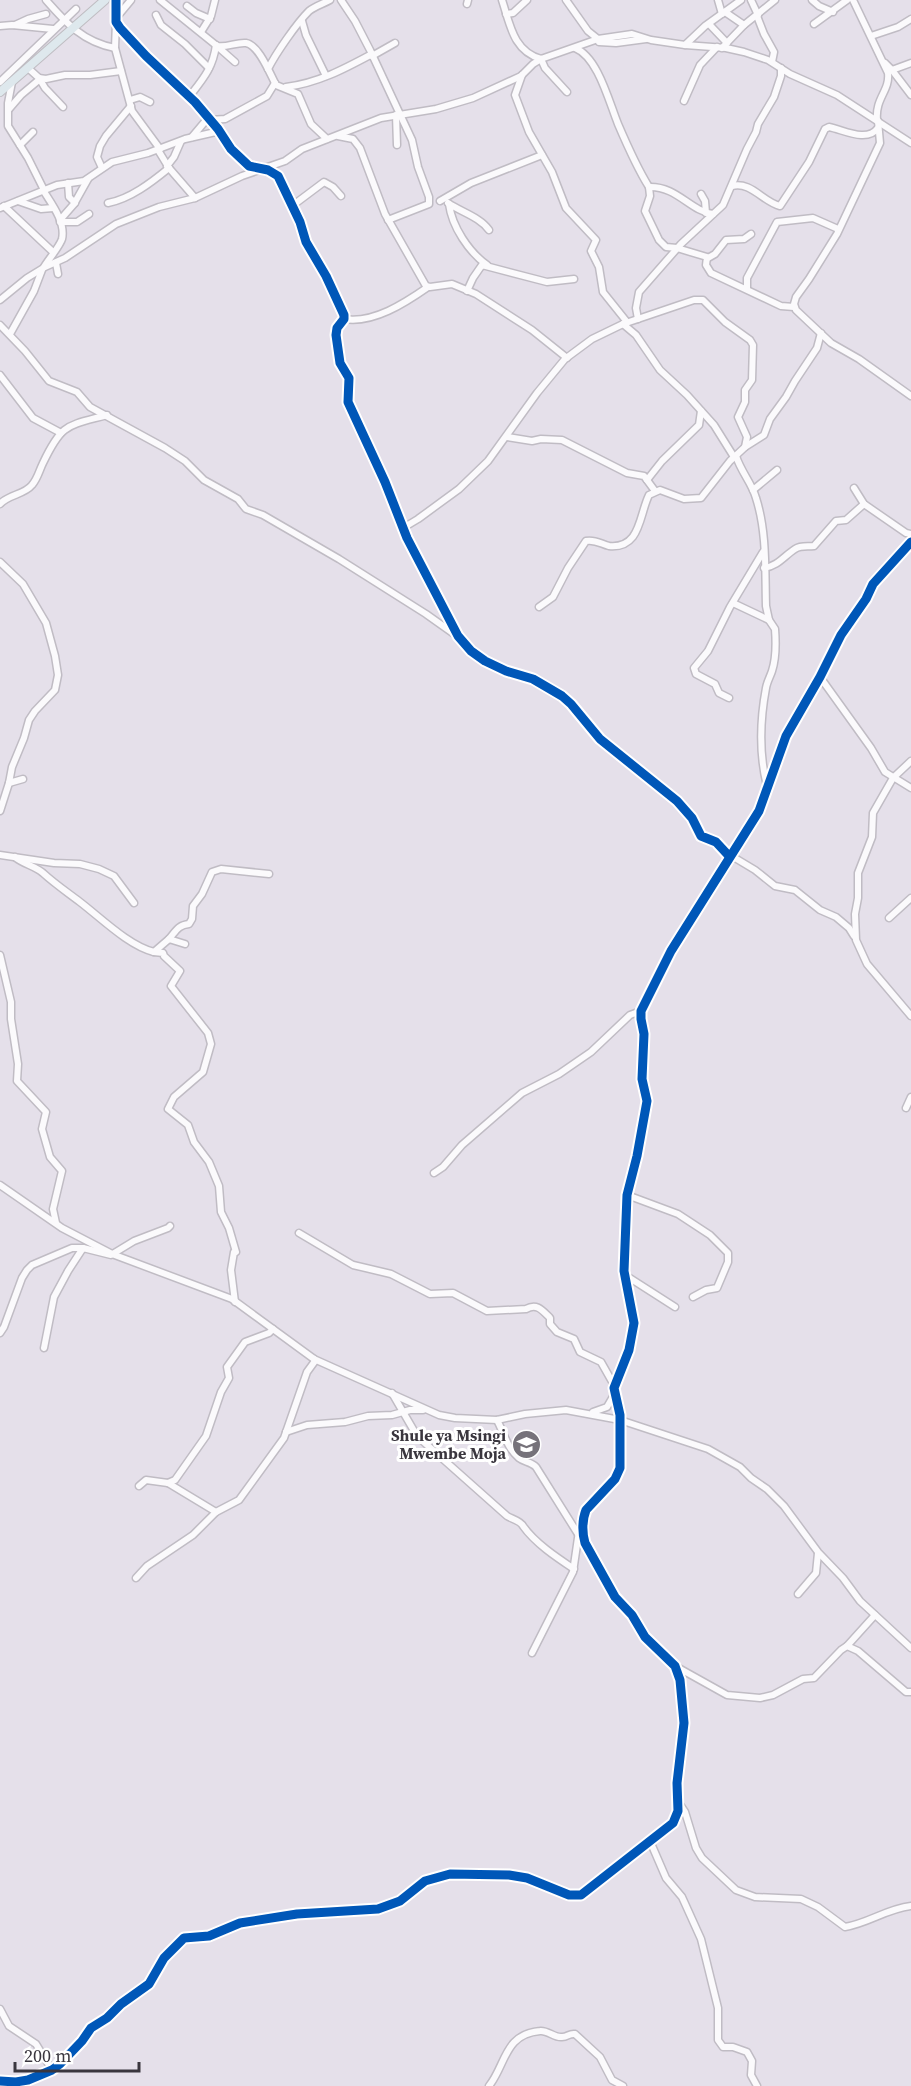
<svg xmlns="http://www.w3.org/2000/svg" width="911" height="2086" font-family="'Source Serif 4',serif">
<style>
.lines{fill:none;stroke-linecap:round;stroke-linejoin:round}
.minor-casing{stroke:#c0bcc4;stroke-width:9}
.major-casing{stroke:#bfbdc2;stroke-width:10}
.minor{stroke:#fbfafc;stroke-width:6}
.major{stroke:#dee8ed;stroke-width:8}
.cycleway-casing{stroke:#fff;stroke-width:13}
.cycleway{stroke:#0057b8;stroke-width:9}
.labels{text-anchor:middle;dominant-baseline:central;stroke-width:6;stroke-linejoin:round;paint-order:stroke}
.poi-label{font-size:16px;font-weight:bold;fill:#3a363e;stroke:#fff;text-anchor:end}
</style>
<rect width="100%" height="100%" fill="#e5e0ea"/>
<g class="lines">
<defs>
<g id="minor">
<path d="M46,0c20,23 37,42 69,48"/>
<polyline points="116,0 116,22 120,28 146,56 195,102 218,129 231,149 249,166 268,170 278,176 300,222 306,242 326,276 344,315 344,319 337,328 336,335 340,363 349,378 348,402 385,482 407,538 458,636 471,651 485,661 506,671 533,679 562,696 571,704 600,739 677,801 692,818 701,836 716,842 729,856"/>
<path d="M160,0l57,46c10,2 19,-4 29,-3 13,2 24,31 30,42l22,9 13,30 16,15"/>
<polyline points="341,0 355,21 370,50 412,140 418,167 429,197 429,204 388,220"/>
<path d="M502,0c8,24 11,51 39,59l57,-20 34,-5 19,6 34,5 41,3 18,4 24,8 22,14 47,21 74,48"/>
<polyline points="566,0 588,31 598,39"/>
<polyline points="718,0 722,14"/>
<polyline points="751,0 758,15"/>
<polyline points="812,0 819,6 833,12"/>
<path d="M853,0l35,73c2,18 -13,25 -11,47"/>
<polyline points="467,4 468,0"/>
<polyline points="187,6 196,13 210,19"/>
<polyline points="725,12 744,25"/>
<polyline points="506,14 513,13 527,0"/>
<polyline points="156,15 161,25 185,44 209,68"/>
<polyline points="757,16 764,34 774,52 772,62"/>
<polyline points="116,18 131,0"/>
<polyline points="302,21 306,35 326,76"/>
<polyline points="116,22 115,48 132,111 160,149"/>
<polyline points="709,24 727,43"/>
<polyline points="814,24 847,0"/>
<polyline points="15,25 28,19 46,14"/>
<polyline points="0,26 12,25 53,29"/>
<polyline points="201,32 211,16 215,0"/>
<polyline points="871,36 898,27 911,19"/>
<polyline points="599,42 616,43 646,39"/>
<polyline points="685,45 705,26 741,0"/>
<polyline points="218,47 235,62"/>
<path d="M575,48c23,9 34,54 43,76 9,21 19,44 31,63l1,9 -5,15 14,29 7,7 11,1"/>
<polyline points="722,48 744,25 775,0"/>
<polyline points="372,56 395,43"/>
<polyline points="885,63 892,70 911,95"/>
<polyline points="28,68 39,78 46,79 65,75 90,75 121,71"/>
<path d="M268,69c8,-16 29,-46 41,-58 6,-5 14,-7 21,-11"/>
<polyline points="892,70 911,63"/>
<polyline points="522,75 515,95 529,132 552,172 566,208 596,240 591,251 599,267 603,292 627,322"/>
<polyline points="39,78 45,88 63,107"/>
<polyline points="0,82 76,9"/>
<polyline points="12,82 8,103 8,126 28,158 44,190"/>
<path d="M286,87c32,-4 58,-18 86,-33"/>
<path d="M189,97c14,-18 24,-29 27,-52"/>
<polyline points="130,100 140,97 150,102"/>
<polyline points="684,101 700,65 717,47"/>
<polyline points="9,109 21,95 40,79"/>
<polyline points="396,115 397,145"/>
<polyline points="210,120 225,119 267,96 275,83"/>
<polyline points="878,121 880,143 837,234 809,279 796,297 794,304 796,310 831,343 859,359 911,396"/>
<polyline points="338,136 353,139 360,148 385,214 426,286 430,287 452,284 476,294 532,330 567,358"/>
<polyline points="192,137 208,118"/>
<polyline points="20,145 33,132"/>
<polyline points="158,150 169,168 195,198"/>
<polyline points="167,166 174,157 181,141"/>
<polyline points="102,168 97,157 100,146 106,136 131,106"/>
<polyline points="68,183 69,197 75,203"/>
<path d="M732,186c19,-5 31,16 48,20l29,-44 16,-33 4,-2c15,3 38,16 49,1"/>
<path d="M649,187c28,-1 41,24 64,27"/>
<path d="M43,190c8,13 23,32 19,49 -2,7 -14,21 -18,28"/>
<polyline points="701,194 705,201 706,213"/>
<polyline points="18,201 41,209 53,208"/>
<polyline points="440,201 471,183 542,155"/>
<path d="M108,203c22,-4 44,-21 61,-35"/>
<path d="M448,203c13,9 32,14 41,27"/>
<path d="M449,204c3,23 20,48 38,61"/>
<polyline points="4,206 53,252"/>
<polyline points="292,206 324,182 333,187 341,196"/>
<polyline points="0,208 57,185 84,181 112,162 148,153 185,139 220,131"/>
<polyline points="60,220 74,204 88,179"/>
<polyline points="60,222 77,222 89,214"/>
<polyline points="677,248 707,257 706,265 711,273 781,306 794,307"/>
<polyline points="708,258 715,254 726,240 744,239 751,234"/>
<polyline points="56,263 58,274"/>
<polyline points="747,289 747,278 777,222 813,218 838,229"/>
<polyline points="467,291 473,278 482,265 547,282 574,279"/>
<polyline points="0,300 27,278 45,267 65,258 116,224 159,207 195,198 242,176 285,161 302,149 381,118 436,109 473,98 521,76 533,64 541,59 545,68 567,92"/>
<path d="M344,319c29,5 61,-16 84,-32"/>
<polyline points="638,319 636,308 639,292 681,244 723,205 747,149 756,132 758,124 774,97 781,76 781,68"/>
<polyline points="623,324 636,335 660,370 687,395 714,425 734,457"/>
<polyline points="0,325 25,351 49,381 77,392 90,407 165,448 185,461 204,480 238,499 246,509 263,515 339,559 426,614 457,636"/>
<polyline points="10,334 34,291 42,270"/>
<polyline points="0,375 33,418 61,433"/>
<polyline points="507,437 532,441 541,439 562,440 627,473 644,476 655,491"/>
<path d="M736,456c5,16 16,27 20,42 11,34 9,73 10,108l3,14 6,9c1,13 1,30 -3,42 -2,6 -5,11 -6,17 -6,32 -7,66 1,98"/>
<polyline points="647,480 662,461 699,425 701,411"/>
<polyline points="854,488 864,504 906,533 911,534"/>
<polyline points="753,490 777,470"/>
<path d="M0,504c9,-10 24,-9 32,-19 6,-7 7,-14 11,-22 19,-40 24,-37 64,-48"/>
<polyline points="403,528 418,519 459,489 488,461 537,393 565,359 592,339 623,324 694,300 703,300 725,322 750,340 753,345 752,380 745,390 745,402 738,417 747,437 745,447"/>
<polyline points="0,562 23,584 46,623 55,656 58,675 55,690 35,711 29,720 24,738 12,767 9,783 0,811"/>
<path d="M764,568c14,-2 20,-12 31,-19 6,-4 13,-2 19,-3l22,-25 10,-1 18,-16"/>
<polyline points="733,603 769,620"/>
<path d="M539,607l14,-10 15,-29 18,-27c9,-2 15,3 23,5 32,3 30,-31 40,-51l11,-5 24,9 17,-1 29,-37 15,-14 19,-12 6,-16 16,-22 9,-16 22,-33 4,-15"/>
<polyline points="820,677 871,748 885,772 911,788"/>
<polyline points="729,698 719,693 715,684 696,674 694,668 708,651 730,607 763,552"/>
<polyline points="911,761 893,778 873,813 872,837 858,873 858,898 855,914 856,940 867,964 911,1016"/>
<polyline points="9,783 23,779"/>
<polyline points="0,855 54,863 80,864 99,869 114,876 134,903"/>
<polyline points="730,855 755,870 775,886 795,890 820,910 836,917 849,928 854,936"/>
<path d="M15,857c8,7 20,9 28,16 12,11 24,19 37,29 21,16 49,44 74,50l15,-13 16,5"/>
<polyline points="889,918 911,898"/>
<path d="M169,939c7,-8 9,-14 20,-15l3,-5 1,-13 9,-12 10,-22 9,-3 48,5"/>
<polyline points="154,952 163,953 164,956 180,971 171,986 208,1033 211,1044 203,1072 174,1097 168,1109 188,1125 194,1142 209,1162 219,1186 221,1212 229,1228 236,1252"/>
<polyline points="0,955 11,1002 11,1019 18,1064 17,1081 46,1112 42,1129 50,1157 62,1171 53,1209 56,1223"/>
<polyline points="906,1108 911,1097"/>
<polyline points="434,1173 443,1167 462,1145 522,1093 559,1074 591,1052 630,1015 641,1011"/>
<polyline points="0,1185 62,1228 112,1254 232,1299 314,1359 439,1415 455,1418 497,1420 525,1414 566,1410 620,1420 708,1449 740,1467 751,1478 767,1489 784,1506 818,1552 843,1578 860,1601 911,1648"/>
<polyline points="627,1195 678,1214 710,1235 728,1253 728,1262 717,1288 706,1290 693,1297"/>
<path d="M299,1233l54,32 38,9 39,20 23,-1 34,18 39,-2c11,-6 16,1 24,9v6l7,8 17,7 6,13 21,10 13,23"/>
<polyline points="234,1252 231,1270 235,1302"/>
<polyline points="625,1275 675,1307"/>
<polyline points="0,1333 4,1327 22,1278 27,1270 32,1265 72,1248 83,1248"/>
<polyline points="44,1348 54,1297 68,1271 83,1248 111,1255 134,1241 168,1228 170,1226"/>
<path d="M392,1393l25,43 90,80c5,3 14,5 16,10 12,17 33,31 51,43"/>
<polyline points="593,1412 607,1407 614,1395"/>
<path d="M497,1420c7,13 10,28 22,38 5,4 12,4 17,9l42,67"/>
<polyline points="286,1432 307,1425 345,1422 368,1416 392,1415 410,1410 423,1410"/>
<polyline points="168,1483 175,1480 206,1436 221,1392 229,1378 227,1367 245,1342 269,1333 273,1329"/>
<polyline points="139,1486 146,1480 168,1483 216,1512"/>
<polyline points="136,1578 147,1566 193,1535 216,1512 239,1500 284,1438 307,1372 315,1361 314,1359"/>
<polyline points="798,1594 816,1573 818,1553"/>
<polyline points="847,1646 875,1615"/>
<polyline points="532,1653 573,1572 579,1531"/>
<polyline points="675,1666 727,1695 760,1698 773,1695 803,1679 814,1678 841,1650 847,1646 858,1651 906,1692 911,1692"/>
<path d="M679,1803l6,9 11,36 6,10 34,32 19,7 46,2 17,8 27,20c24,-4 41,-18 66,-21"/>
<polyline points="650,1841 666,1878 682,1897 701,1939 718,2008 718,2040 723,2047 733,2047 747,2052 752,2061 751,2075 757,2086"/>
<polyline points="0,2009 9,2026 36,2044 52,2070"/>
<path d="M0,2081l16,1 12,-2 24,-10 8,-6 22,-23 9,-13 16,-10 14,-14 28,-20 15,-26 20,-20 25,-2 31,-13 57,-9 81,-5 22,-8 25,-20 25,-7 59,1 18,3 42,17h12l92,-72 5,-12 -1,-28 7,-60 -4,-43 -5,-14 -30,-29 -13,-22 -17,-18 -30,-54c-3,-10 -3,-23 1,-33l29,-31 5,-11v-53l-6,-27 15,-38 5,-27 -10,-52 3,-76 10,-39 10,-55 -5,-22 2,-45 -3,-15v-8l30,-60 88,-140 27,-75 34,-59 21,-42 25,-36 7,-15 38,-42"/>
<path d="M489,2086c17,-21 15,-52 51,-55 8,-1 14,7 22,6 6,0 7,-4 13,-3l25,23 12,23 11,6"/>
</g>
<polyline id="major" points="0,92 105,0"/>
</defs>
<use href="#minor" class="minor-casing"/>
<use href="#major" class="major-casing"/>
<use href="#minor" class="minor"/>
<use href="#major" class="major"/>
<defs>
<g id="cycleway">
<polyline points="116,0 116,22 120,28 146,56 195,102 218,129 231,149 249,166 268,170 278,176 300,222 306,242 326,276 344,315 344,319 337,328 336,335 340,363 349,378 348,402 385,482 407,538 458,636 471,651 485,661 506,671 533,679 562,696 571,704 600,739 677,801 692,818 701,836 716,842 729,856"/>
<path d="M0,2081l16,1 12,-2 24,-10 8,-6 22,-23 9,-13 16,-10 14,-14 28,-20 15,-26 20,-20 25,-2 31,-13 57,-9 81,-5 22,-8 25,-20 25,-7 59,1 18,3 42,17h12l92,-72 5,-12 -1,-28 7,-60 -4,-43 -5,-14 -30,-29 -13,-22 -17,-18 -30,-54c-3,-10 -3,-23 1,-33l29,-31 5,-11v-53l-6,-27 15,-38 5,-27 -10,-52 3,-76 10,-39 10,-55 -5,-22 2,-45 -3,-15v-8l30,-60 88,-140 27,-75 34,-59 21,-42 25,-36 7,-15 38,-42"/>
</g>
</defs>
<use href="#cycleway" class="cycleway-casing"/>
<use href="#cycleway" class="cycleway"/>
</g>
<defs>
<symbol id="school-disc" viewBox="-11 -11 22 22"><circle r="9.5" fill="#76727a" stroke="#fff"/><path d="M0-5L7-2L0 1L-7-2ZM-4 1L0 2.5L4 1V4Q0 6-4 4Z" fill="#fff"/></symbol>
</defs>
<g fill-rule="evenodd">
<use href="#school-disc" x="510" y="1428" width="33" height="33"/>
</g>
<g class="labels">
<g class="poi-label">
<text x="506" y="1435">Shule ya Msingi<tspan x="506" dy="18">Mwembe Moja</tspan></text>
</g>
</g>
<path d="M15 2062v9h124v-9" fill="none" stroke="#3a363e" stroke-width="3"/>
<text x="24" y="2062" font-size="18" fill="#3a363e" stroke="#ffffff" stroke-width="4.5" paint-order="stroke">200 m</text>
</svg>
